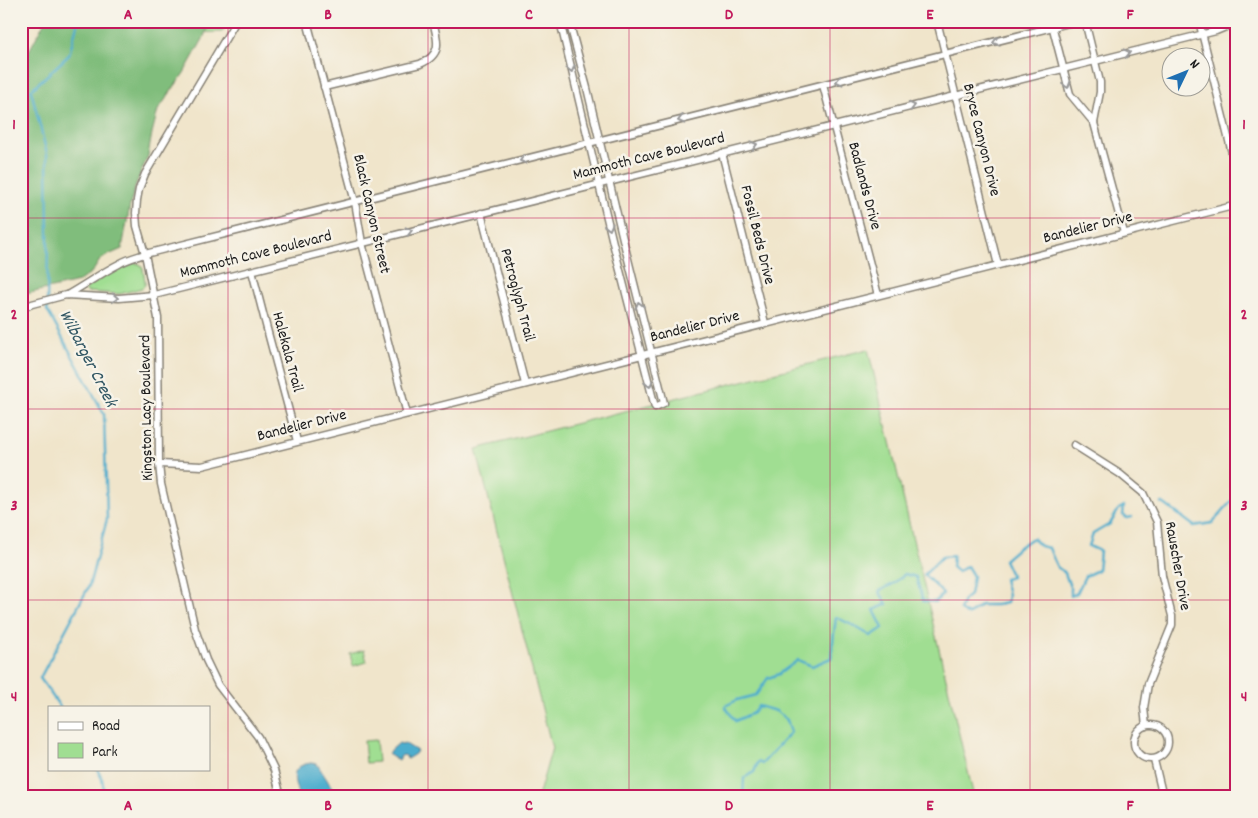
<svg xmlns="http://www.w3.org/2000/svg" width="1258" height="818" font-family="Dekko,sans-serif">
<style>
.green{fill:#a0de92;stroke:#5e7d57}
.forest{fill:#80bd7c;stroke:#4e6c4c}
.water{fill:#4eadcd;stroke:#356474}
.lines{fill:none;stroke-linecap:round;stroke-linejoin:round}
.stream{stroke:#4eadcd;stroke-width:2.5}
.minor-casing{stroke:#868074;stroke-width:9}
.minor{stroke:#fff;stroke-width:6}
.oneway{stroke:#999}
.grid{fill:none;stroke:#c2185b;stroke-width:1;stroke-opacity:0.55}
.labels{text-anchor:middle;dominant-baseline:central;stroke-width:5;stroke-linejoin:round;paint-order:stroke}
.street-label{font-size:16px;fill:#1c1c1c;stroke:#f7f3e8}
.water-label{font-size:18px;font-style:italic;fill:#305663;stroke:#f7f3e8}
.neatline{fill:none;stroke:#c2185b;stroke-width:2}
.grid-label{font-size:16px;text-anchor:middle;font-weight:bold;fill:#c2185b}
</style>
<rect width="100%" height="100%" fill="#f7f3e8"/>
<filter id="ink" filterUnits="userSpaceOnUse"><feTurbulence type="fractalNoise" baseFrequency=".02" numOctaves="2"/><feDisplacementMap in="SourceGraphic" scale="10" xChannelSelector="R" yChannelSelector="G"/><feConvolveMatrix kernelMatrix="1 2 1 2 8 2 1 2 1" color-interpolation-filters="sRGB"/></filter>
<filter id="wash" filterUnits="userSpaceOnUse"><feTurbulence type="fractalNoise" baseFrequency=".0096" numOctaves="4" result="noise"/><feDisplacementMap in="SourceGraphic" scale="20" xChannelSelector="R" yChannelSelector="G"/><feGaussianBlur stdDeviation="1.12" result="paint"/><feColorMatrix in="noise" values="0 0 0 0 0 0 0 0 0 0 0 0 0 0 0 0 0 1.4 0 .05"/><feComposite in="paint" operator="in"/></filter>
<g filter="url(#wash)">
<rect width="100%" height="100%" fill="#f0e5cb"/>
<g class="green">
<polygon points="180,21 228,21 222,32 175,33"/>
<polygon points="132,262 140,264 143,269 145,281 145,285 142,288 120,294 87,292 85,290 87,288 119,267"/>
<polygon points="868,349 974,797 538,797 552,748 476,449"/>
<polygon points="364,650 367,662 353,666 350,654"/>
<polygon points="376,740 378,762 366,763 364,741"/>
</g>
<polygon class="forest" points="45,21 210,21 203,39 184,73 158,110 152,133 148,156 136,184 130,205 122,249 106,256 100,260 93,271 78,282 21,295 21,66"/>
<g class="water">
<polygon points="399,743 402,744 404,743 417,751 415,754 407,759 406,756 404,755 401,756 399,760 392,757 388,753"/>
<path d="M311,763l6,1 21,33h-39c-5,-17 -11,-31 12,-34z"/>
</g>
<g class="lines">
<g class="stream">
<polyline points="1161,503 1163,503 1194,526 1212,523 1237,495"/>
<polyline points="60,707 40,678 89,586 107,519 104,414 47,310 48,234 47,154 31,90 69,55 78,21"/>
<polyline points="97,769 102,779 105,797"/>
<polyline points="698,797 705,789 715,797"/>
<polyline points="743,797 744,778 754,772 758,762 762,764 791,732 787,720 776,711 758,706 753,713 735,721 725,706 737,700 756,695 768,678 779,674 798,660 812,666 831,658 836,617 854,626 871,636 883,628 874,610 887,604 879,591 893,584 905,574 916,577 923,601 935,602 943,594 935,585 924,575 942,557 953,556 952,567 958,572 967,566 973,576 970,595 964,600 960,610 968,615 981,605 996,605 1007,603 1008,595 1004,579 1012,577 1004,560 1019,547 1033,538 1040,546 1049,548 1057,567 1065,573 1071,590 1071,596 1077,593 1085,576 1098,570 1100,551 1089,546 1093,534 1110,524 1119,509 1124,506 1123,515 1127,518 1132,517"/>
</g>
</g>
</g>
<g filter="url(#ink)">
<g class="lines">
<defs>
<g id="minor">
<polyline points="236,21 145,174 139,189 137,200 136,213 137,226 145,254 158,318 159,464 161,484 195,629 206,660 218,685 258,737 274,770 281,797"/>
<polyline points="307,21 355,202 362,243 407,414"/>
<polyline points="560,21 613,243 655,407 664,403 623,239 587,88 569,21"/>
<polyline points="937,21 998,265"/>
<polyline points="1051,21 1070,94 1094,123 1124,233"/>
<polyline points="1085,21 1100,82 1100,92 1094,123"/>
<polyline points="1199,21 1237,173"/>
<polyline points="568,27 592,21"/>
<polyline points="823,85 878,295"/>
<path d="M324,87l96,-23c23,-10 18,-23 13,-43"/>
<polyline points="722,153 765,323"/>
<polyline points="481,213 525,384"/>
<polyline points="252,271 267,329 297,441"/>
<path d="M67,295c18,-10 34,-22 52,-31 8,-5 17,-7 26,-10l932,-233"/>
<polyline points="21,309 32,304 66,295 119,298 154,295 1216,31 1228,26 1235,21"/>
<polyline points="1074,445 1120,474 1143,493 1157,522 1162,576 1172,616 1172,625 1148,684 1144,708 1146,726"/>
<polyline points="159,464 202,466 1237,205"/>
<circle cx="1151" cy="742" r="17"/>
<polyline points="1154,760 1163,797"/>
</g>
</defs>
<use href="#minor" class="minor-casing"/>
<use href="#minor" class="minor"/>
</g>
<defs><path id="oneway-chevron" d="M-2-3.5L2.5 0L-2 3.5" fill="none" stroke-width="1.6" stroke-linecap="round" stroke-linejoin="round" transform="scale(1.25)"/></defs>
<g class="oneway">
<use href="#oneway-chevron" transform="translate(996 42) rotate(166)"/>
<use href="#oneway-chevron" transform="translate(1127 53) rotate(-14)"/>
<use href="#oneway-chevron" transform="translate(571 69) rotate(76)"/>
<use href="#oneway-chevron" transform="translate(839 81) rotate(166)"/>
<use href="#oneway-chevron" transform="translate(1067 85) rotate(73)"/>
<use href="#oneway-chevron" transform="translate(912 106) rotate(-14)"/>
<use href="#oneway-chevron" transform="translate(681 120) rotate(166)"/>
<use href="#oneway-chevron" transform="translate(754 145) rotate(-14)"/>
<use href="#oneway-chevron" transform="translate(523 160) rotate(166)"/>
<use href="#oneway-chevron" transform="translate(609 227) rotate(76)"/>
<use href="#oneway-chevron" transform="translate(409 231) rotate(-14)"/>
<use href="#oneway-chevron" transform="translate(115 298) rotate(3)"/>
<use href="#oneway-chevron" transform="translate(639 305) rotate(-104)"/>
<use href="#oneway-chevron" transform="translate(649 384) rotate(76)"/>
</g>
</g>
<path class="grid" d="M228,21v776M428,21v776M629,21v776M830,21v776M1030,21v776M21,218h1216M21,409h1216M21,600h1216"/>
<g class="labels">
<g class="street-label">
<text transform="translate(981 140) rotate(76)">Bryce Canyon Drive</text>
<text transform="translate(649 157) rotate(-14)">Mammoth Cave Boulevard</text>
<text transform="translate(864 186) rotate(75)">Badlands Drive</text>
<text transform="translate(371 214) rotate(77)">Black Canyon Street</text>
<text transform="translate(1088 228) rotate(-14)">Bandelier Drive</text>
<text transform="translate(757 235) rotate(76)">Fossil Beds Drive</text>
<text transform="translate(256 255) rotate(-14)">Mammoth Cave Boulevard</text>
<text transform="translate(517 295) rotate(75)">Petroglyph Trail</text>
<text transform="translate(695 327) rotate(-14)">Bandelier Drive</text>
<text transform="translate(287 352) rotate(75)">Halekala Trail</text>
<text transform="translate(147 408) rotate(-91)">Kingston Lacy Boulevard</text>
<text transform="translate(302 426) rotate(-14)">Bandelier Drive</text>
<text transform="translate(1177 566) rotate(80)">Rauscher Drive</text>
</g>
<g class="water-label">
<text transform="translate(87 359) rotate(63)">Wilbarger Creek</text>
</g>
</g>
<rect width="1258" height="818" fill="none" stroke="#f7f3e8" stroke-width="55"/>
<rect x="48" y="706" width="162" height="65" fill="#f7f3e8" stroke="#9f9d96"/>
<rect x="58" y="722" width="25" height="8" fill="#ffffff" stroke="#9f9d96"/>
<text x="92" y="730" font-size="15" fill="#1c1c1c">Road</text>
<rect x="58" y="743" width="25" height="15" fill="#a0de92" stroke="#9f9d96"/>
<text x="92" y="756" font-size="15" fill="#1c1c1c">Park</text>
<g transform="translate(1186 72) rotate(47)"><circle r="24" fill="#f7f3e8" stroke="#9f9d96"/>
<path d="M0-4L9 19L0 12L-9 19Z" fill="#1f6fb2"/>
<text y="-8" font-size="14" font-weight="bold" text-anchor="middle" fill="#1c1c1c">N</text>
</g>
<rect x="28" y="28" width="1202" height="762" class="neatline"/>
<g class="grid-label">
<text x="128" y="19">A</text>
<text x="328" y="19">B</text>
<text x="529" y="19">C</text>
<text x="729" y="19">D</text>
<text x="930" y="19">E</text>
<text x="1130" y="19">F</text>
<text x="14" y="129">1</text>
<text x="1244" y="129">1</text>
<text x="14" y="319">2</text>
<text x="1244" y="319">2</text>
<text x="14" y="510">3</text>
<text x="1244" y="510">3</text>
<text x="14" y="701">4</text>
<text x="1244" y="701">4</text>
<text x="128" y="810">A</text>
<text x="328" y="810">B</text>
<text x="529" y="810">C</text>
<text x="729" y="810">D</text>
<text x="930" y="810">E</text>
<text x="1130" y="810">F</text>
</g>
</svg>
